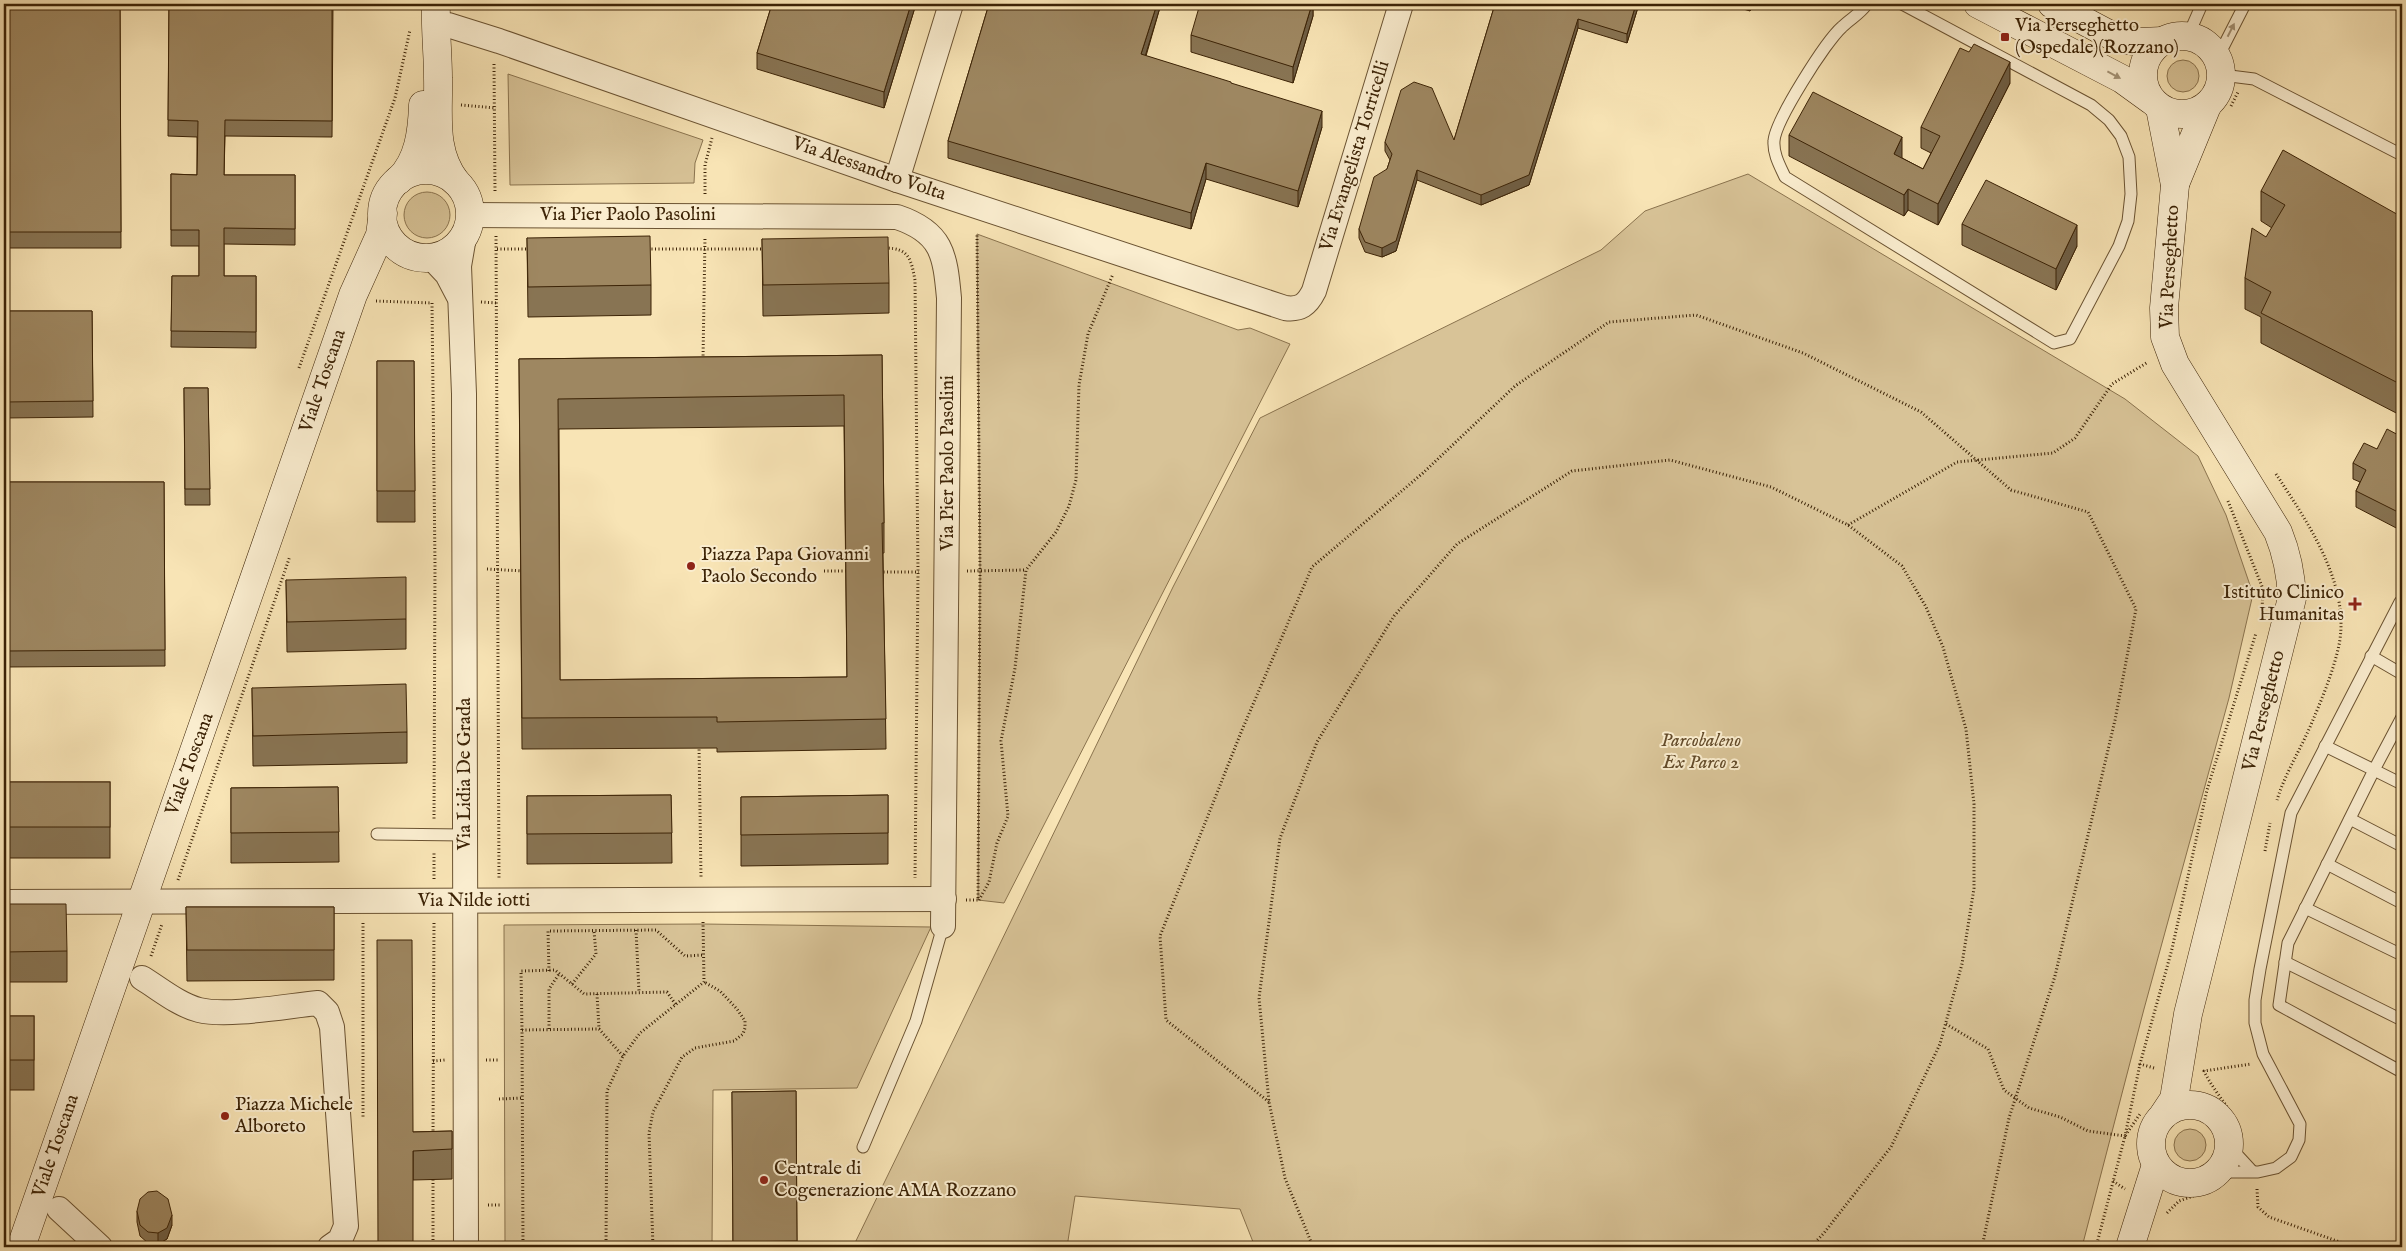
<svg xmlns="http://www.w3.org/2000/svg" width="2406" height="1251" font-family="'IM FELL English',serif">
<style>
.green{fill:#d8c397;stroke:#8a734e}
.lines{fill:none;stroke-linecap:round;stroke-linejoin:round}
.lane-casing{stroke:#6b5332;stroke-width:13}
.street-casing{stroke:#6b5332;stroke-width:26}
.secondary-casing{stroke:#3c2306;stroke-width:29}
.path{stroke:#3c2306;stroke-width:3;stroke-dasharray:1 2.5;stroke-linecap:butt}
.lane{stroke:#faedcf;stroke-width:11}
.street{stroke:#faedcf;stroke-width:24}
.secondary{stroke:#faedcf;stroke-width:28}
.wall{fill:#887453;stroke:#3c2306;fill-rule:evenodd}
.shaded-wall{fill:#6f5e44;stroke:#3c2306}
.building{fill:#9e8761;stroke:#3c2306;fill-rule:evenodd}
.oneway{fill:#a49275}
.poi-dot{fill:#8f2418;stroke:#faedcf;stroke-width:2}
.labels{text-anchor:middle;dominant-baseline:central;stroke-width:4;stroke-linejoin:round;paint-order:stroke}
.poi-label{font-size:19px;fill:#3c2306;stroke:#faedcf;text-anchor:start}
.street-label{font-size:19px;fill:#3c2306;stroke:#faedcf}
.park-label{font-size:19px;font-style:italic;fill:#634b2a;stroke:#faedcf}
</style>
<rect width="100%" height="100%" fill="#f8e4b5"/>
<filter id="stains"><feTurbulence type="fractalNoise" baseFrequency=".004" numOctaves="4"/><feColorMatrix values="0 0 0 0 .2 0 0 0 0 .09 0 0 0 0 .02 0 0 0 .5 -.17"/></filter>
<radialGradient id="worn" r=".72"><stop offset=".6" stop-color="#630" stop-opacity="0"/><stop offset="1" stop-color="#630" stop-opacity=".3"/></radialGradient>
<g class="green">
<circle cx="2183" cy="76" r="16"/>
<polygon points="508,74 703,140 695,163 694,183 510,185"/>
<polygon points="1748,174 2125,399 2198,456 2226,515 2253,594 2229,698 2144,1009 2082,1247 1255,1247 1240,1209 1075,1196 1067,1247 853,1247 1173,587 1260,418 1601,250 1645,211"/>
<circle cx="427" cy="215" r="23"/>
<polygon points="977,234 1238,330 1250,328 1290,344 1004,903 978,900 980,571"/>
<polygon points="703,924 931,927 857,1088 713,1090 712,1247 505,1247 504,925"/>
<circle cx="2190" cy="1145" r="16"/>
</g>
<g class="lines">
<defs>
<g id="lane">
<path d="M1867,4c-8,11 -16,14 -25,23 -16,14 -67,94 -68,114 -1,13 6,25 11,36l269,166 16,-4 49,-93 9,-25 3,-27 -2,-37 -8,-21 -12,-16 -18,-15 -189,-101"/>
<polyline points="2188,36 2202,4"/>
<polyline points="2218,57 2245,4"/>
<polyline points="2222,75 2254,79 2402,155"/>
<polyline points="2371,656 2402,674"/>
<polyline points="2402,717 2374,770 2402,784"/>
<polyline points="2325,746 2374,770 2288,943 2279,1005 2402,1072"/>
<polyline points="2350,819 2402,846"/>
<polyline points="377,834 465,835"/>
<polyline points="2327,864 2402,903"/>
<polyline points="2305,908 2402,955"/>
<polyline points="2285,962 2402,1020"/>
<polyline points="2229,1146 2252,1171"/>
<polyline points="863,1147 916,1021 943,926"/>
<polyline points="2218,1172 2258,1172 2276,1168 2291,1157 2299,1140 2300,1124 2263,1054 2255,1023 2255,1000 2260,969 2291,813 2400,602"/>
</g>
<g id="street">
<path d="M435,25h13l51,16 398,139 388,128c15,2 22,-3 29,-17l87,-287"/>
<polyline points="897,180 951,4"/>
<path d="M470,215l427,2c45,15 48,37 52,81l-6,628"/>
<polyline points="464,237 459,266 464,394 466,1247"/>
<polyline points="432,258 447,274 458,295"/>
<polyline points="4,902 944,899"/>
<path d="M142,978c18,11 37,27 57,32 29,7 87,-4 119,-7l9,9 5,15 14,199 -6,14 -10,7"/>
<polyline points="59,1209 100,1247"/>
</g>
<g id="secondary">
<path d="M436,4c-1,25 2,49 2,74 1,36 -6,73 18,104"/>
<polyline points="1978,4 2122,79 2151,100"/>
<polyline points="2052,4 2118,39 2140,42 2163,41"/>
<circle cx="2182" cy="75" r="39"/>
<path d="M2160,108l15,77 -11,123 1,29 10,27 103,168c9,22 13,42 14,66l-104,416 -14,85 -10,15"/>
<circle cx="426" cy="214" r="44"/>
<path d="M399,180c20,-20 23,-48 24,-75"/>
<polyline points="2175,184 2207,106"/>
<circle cx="2190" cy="1144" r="39"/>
<polyline points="21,1247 353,295 380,235 383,213"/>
<polyline points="2130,1247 2156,1165"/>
</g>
</defs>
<use href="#lane" class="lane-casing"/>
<use href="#street" class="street-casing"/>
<use href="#secondary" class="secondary-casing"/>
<g class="path">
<polyline points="494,64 495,192"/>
<polyline points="461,105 496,108"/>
<polyline points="2231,106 2238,92"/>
<polyline points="705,194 705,165 712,138"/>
<polyline points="496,236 499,880"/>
<path d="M885,248c24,0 26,11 30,32l3,292 -3,306"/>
<polyline points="497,249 529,249"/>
<polyline points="648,249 766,249"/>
<polyline points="376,301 432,303"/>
<polyline points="481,302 498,303"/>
<polyline points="432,303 435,565 434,819"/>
<polyline points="703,359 705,237"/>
<polyline points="299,368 395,98 410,30"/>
<path d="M2276,474c31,47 75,111 63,171 -6,28 -18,56 -29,82 -11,25 -25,47 -33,73"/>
<polyline points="2228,501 2263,589 2262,610"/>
<polyline points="1848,525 1957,462 2053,453 2075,438 2112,384 2148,362"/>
<polyline points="487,569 523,571"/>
<polyline points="824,571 849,571"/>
<polyline points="967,571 1026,570"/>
<polyline points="880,572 919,572"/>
<polyline points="699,746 701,877"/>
<polyline points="2265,851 2270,823"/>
<polyline points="434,879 434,851"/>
<polyline points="178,880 290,556"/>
<polyline points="966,900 978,900 980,571 977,234"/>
<polyline points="979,900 989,882 997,843 1008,816 1001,741 1015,668 1026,570 1056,532 1069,506 1076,480 1079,385 1088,334 1113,274"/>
<polyline points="363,923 363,1117"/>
<polyline points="636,930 639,992"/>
<polyline points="151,956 162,924"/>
<polyline points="549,971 548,931 656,930 685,956 704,955"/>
<polyline points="572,984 596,954 594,931"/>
<polyline points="597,994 599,1029"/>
<polyline points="1946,1024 1988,1049 2004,1090 2029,1108 2060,1117 2088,1131 2125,1136 2140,1064"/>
<polyline points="549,1029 549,989 559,974"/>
<polyline points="522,1030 521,971 555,970 584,994 667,992 676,1005"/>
<polyline points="486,1060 499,1060"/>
<polyline points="433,1061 445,1060"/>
<polyline points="2154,1068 2140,1064 2172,949 2207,790 2256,633"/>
<polyline points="499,1099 522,1098"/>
<polyline points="1269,1102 1166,1020 1160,936 1242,730 1312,567 1423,473 1515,386 1609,322 1696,315 1803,353 1921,412 2011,490 2088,512 2136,609 2115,720 2055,976 2009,1118 1982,1247"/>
<polyline points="433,1134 434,923"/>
<path d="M2241,1135c-7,-24 -26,-41 -37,-64l47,-7"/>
<polyline points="2113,1181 2125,1189"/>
<polyline points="2257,1189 2258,1207 2269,1217 2354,1247"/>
<polyline points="488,1205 500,1205"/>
<polyline points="2167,1213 2179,1201 2216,1188"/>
<polyline points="433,1247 433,1176"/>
<polyline points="523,1247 522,1030 599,1029 623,1056"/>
<polyline points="606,1247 607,1091 623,1056 640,1033 704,982 703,921"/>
<polyline points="653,1247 649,1133 653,1112 682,1057 695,1048 734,1041 743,1034 745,1028 745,1021 737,1009 720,991 704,982"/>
<polyline points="1313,1247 1285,1178 1269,1102 1259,998 1280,838 1317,742 1394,616 1457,544 1572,471 1670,460 1771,487 1848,525 1902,566 1926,607 1943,647 1966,729 1974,804 1974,888 1962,964 1940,1044 1891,1147 1824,1233 1811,1247"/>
<polyline points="2096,1247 2125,1136 2140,1114"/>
</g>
<use href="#lane" class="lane"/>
<use href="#street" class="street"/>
<use href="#secondary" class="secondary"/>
</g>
<g class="wall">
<polygon points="4,4 120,4 121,248 4,248"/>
<polygon points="169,4 333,4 332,137 225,136 224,175 295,175 295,245 224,244 224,276 256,276 256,348 171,347 172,276 199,276 199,246 171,246 171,174 197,175 197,137 168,136"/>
<polygon points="772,4 916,4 884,108 757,69 757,53"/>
<polygon points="989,4 1161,4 1146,56 1231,84 1322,127 1298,207 1206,179 1191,229 948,158 948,141"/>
<polygon points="1313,4 1313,16 1293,83 1191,52 1191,35"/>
<polygon points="1495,4 1639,4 1627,43 1578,28 1529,185 1481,205 1417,180 1396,251 1382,257 1365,252 1359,238 1359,229 1387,169 1390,160 1385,151 1385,142 1454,140"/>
<polygon points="1727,4 1752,4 1750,11"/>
<polygon points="2389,4 2402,4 2402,10"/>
<polygon points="2010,83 1938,225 1908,210 1904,216 1789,156 1789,135 1902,158 1923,169 1931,153 1921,148 1921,127"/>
<polygon points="2261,191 2402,217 2402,416 2261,343 2261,317 2245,309 2245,278 2272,228 2261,221"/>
<polygon points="1962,224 2077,246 2056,290 1962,245"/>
<polygon points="527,238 651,285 651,315 528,317"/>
<polygon points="762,239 889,283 889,313 763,316"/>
<polygon points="4,311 92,311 93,417 4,418"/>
<path d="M882,355l2,168v30h-1l3,196 -169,3v-4l-195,1 -3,-390zM844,426l3,251 -287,3 -1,-251z"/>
<polygon points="377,361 414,361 415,522 377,522"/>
<polygon points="184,388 208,388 210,505 185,505"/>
<polygon points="2402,437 2402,531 2356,507 2356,491 2360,482 2353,479 2353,463 2377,449"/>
<polygon points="4,482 164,482 165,666 4,667"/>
<polygon points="286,580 406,619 406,649 287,652"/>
<polygon points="252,688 407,732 407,763 253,766"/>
<rect x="4" y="782" width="106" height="76"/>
<polygon points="338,787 339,862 231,863 231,788"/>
<polygon points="671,795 672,863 527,864 527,796"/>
<polygon points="888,795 888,864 741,866 741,797"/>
<polygon points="4,904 67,951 67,982 4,982"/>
<polygon points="186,907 334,907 334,980 187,981"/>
<rect x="4" y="1016" width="30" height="74"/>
<polygon points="796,1091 797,1247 733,1247 732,1092"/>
<polygon points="452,1131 452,1179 413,1180 413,1132"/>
<polygon points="137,1211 172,1225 167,1239 158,1244 148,1243 140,1236 137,1222"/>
</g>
<g class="shaded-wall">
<polygon points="911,4 916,4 884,108 884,92"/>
<polygon points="1157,4 1161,4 1141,70 1141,54"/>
<polygon points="1312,4 1313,4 1313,16 1293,83 1293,67"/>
<polygon points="1636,4 1639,4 1627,43 1627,34"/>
<polygon points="1750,4 1752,4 1750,11"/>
<polygon points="1578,19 1578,28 1529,185 1481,205 1481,195"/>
<polygon points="2010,62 2010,83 1938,225 1938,204"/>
<polygon points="1322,111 1322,127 1298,207 1298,191"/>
<polygon points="1902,137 1902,158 1894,175 1894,154"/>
<polygon points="1206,163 1206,179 1191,229 1191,213"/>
<polygon points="1417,170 1417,180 1396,251 1382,257 1382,248"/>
<polygon points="1908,189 1908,210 1904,216 1904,195"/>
<polygon points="2077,225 2077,246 2056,290 2056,269"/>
<polygon points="172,1215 172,1225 167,1239 158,1244 158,1233"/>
</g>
<g class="building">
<polygon points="4,4 120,4 121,232 4,232"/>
<polygon points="169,4 332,4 332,121 225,120 224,175 295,175 295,229 224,228 224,276 256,276 256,332 171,331 172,276 199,276 199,230 171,230 171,174 197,175 198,121 168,120"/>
<polygon points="772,4 911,4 884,92 757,53"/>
<polygon points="989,4 1157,4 1141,54 1231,82 1231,83 1322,111 1298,191 1206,163 1191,213 948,141"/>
<polygon points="1200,4 1312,4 1293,67 1191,35"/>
<polygon points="1495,4 1636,4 1627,34 1578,19 1529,175 1481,195 1417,170 1396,241 1382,248 1365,242 1359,229 1374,177 1387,169 1392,154 1385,142 1401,90 1414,82 1432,88 1454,140"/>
<polygon points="1974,44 2010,62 1938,204 1908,189 1904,195 1789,135 1813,92 1902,137 1894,154 1923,169 1940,136 1921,127 1960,48 1969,52"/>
<polygon points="2283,150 2402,217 2402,385 2261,313 2271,292 2245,278 2252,228 2266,237 2285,205 2261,191"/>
<polygon points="1986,180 2077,225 2056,269 1962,224"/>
<polygon points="650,236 651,285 528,287 527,238"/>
<polygon points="888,237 889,283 763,285 762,239"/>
<polygon points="4,311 92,311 93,401 4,402"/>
<path d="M882,355l2,168h-2l4,196 -169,3v-5l-195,1 -3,-359zM844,395l3,282 -287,3 -2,-281z"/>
<polygon points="377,361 414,361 415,491 377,491"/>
<polygon points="184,388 208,388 210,489 185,489"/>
<polygon points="2387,429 2402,437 2402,514 2356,491 2366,470 2353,463 2364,443 2377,449"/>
<polygon points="4,482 164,482 165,650 4,651"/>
<polygon points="406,577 406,619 287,622 286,580"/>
<polygon points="406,684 407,732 253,736 252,688"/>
<rect x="4" y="782" width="106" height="45"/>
<polygon points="338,787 339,832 231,833 231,788"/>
<polygon points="671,795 672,833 527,834 527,796"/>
<polygon points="888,795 888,833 741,835 741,797"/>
<polygon points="4,904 66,904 67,951 4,952"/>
<polygon points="186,907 334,907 334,950 187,950"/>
<polygon points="377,940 412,940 413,1132 452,1131 452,1149 413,1151 413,1247 378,1247"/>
<rect x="4" y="1016" width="30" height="44"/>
<polygon points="796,1091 797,1241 733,1242 732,1092"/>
<polygon points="157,1191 168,1199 172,1215 167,1228 158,1233 148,1232 140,1225 137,1211 140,1199 148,1192"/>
</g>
<defs><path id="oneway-solid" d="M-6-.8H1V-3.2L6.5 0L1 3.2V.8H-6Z" transform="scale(1.25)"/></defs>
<g class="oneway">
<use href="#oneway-solid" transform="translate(2231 30) rotate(-63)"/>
<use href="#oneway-solid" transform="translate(2114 75) rotate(28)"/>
</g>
<g class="poi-dot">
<rect x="2000" y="32" width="10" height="10" rx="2.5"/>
<circle cx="691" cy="566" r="5"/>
<path d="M2352.5 596.5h5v5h5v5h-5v5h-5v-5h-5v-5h5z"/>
<circle cx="225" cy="1116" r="5"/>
<circle cx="764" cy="1180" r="5"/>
</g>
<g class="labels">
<g class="poi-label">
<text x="2015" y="26">Via Perseghetto<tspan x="2015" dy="22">(Ospedale)(Rozzano)</tspan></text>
<text x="701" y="555">Piazza Papa Giovanni<tspan x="701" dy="22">Paolo Secondo</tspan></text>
<text x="2344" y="593" text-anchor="end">Istituto Clinico<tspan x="2344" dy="22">Humanitas</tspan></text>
<text x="235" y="1105">Piazza Michele<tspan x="235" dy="22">Alboreto</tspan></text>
<text x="774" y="1169">Centrale di<tspan x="774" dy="22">Cogenerazione AMA Rozzano</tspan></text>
</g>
<g class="street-label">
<text transform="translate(1355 156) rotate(-73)">Via Evangelista Torricelli</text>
<text transform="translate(869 169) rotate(19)">Via Alessandro Volta</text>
<text x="628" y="215">Via Pier Paolo Pasolini</text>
<text transform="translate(2170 267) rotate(-87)">Via Perseghetto</text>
<text transform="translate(323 381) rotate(-71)">Viale Toscana</text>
<text transform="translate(948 463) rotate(-90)">Via Pier Paolo Pasolini</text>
<text transform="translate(2264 711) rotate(-76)">Via Perseghetto</text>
<text transform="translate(190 764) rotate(-70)">Viale Toscana</text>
<text transform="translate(465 774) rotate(-90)">Via Lidia De Grada</text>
<text x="474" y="901">Via Nilde iotti</text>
<text transform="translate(56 1146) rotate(-71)">Viale Toscana</text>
</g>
<g class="park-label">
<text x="1701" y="741">Parcobaleno<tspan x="1701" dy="22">Ex Parco 2</tspan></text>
</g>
</g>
<rect width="2406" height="1251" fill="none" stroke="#f8e4b5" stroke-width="20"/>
<rect x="5" y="5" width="2396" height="1241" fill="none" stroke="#3c2306" stroke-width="2.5"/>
<rect x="10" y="10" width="2386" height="1231" fill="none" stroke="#3c2306"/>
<rect width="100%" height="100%" filter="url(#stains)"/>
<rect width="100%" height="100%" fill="url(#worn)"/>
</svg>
